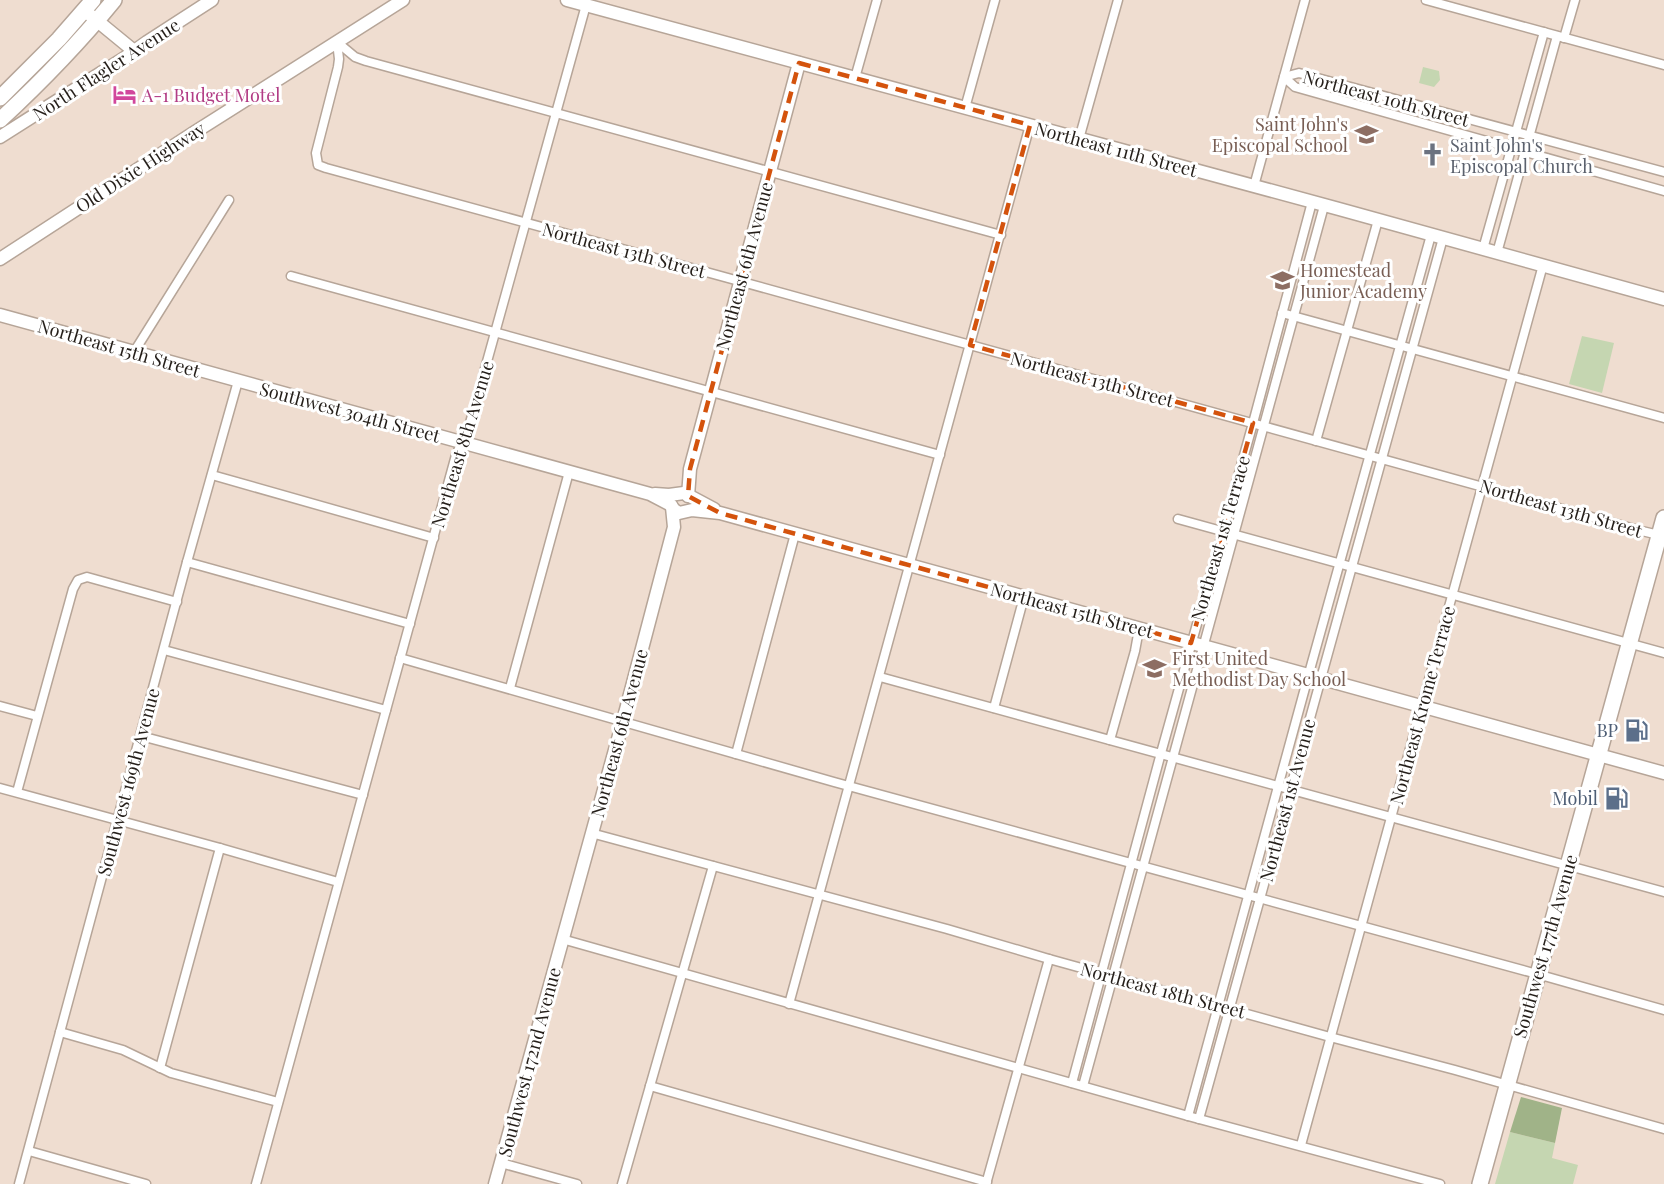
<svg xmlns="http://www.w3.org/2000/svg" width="1664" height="1184" font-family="'Playfair Display',serif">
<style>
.green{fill:#c5d6b1}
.forest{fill:#a0b388}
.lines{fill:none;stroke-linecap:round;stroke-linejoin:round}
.street-casing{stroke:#b6a598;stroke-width:11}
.secondary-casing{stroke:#b6a598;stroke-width:15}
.highway-casing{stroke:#b6a598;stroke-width:18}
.street{stroke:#fff;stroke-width:8}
.secondary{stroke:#fff;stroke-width:12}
.highway{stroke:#fff;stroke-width:15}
.marked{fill:none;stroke:#d4530d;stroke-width:4.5;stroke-dasharray:12 8;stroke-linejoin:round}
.labels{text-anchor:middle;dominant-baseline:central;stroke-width:6;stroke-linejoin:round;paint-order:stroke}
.street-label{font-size:18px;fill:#241e19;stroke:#fff}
.hotel-label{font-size:18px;fill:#b23c85;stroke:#fff;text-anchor:start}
.education-label{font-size:18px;fill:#785e54;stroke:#fff;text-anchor:start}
.worship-label{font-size:18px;fill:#5b616d;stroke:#fff;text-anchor:start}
.service-label{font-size:18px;fill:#4e5e75;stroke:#fff;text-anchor:end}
</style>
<rect width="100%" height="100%" fill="#efddd0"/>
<g class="green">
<polygon points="1423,67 1439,71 1440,80 1434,87 1419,83"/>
<polygon points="1582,336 1614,343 1602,393 1569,384"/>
<polygon points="1510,1132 1555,1143 1552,1158 1578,1165 1573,1184 1495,1184"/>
</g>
<polygon class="forest" points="1521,1097 1562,1108 1555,1143 1510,1132"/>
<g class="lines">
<defs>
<g id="street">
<polyline points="1426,0 1664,65"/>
<polyline points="1564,38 1575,0"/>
<polyline points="337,42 339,59 338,67 316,153 318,165 326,168 728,278 1642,531 1663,536"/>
<polyline points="337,42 355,57 366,61 1001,235"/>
<polyline points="855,78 877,0"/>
<polyline points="965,108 995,0"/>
<polyline points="1079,139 1118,0"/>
<polyline points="1664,172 1299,73 1284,77 1295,87 1664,191"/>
<polyline points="1254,186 1305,0"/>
<polyline points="1483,249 1544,32"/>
<polyline points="1497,253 1557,36"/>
<polyline points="291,276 940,455"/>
<polyline points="1282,313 1664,418"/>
<polyline points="134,352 229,200"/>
<polyline points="1316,441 1378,220"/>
<polyline points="212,475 434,538"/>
<polyline points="1178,519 1664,653"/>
<polyline points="187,562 410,624"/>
<polyline points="164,650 386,710"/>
<polyline points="400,658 834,782 1537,974 1664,1010"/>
<polyline points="880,677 1664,892"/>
<polyline points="510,688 569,472"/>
<polyline points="0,706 37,716"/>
<polyline points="994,708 1024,597"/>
<polyline points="141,736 363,795"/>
<polyline points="1110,740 1135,651 1139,629"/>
<polyline points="736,754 795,534"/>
<polyline points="0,788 220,848 338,882"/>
<polyline points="17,792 73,589 78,580 87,577 177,602"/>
<polyline points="591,833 947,929 1049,959 1330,1037 1455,1070 1664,1129"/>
<polyline points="562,939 1188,1116 1440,1184"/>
<polyline points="789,1004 1030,125"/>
<polyline points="60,1032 123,1050 171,1073 278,1102"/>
<polyline points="160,1068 220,848"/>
<polyline points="1072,1083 1161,753 1253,423 1312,202"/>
<polyline points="650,1086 987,1182"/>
<polyline points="1083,1086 1324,206"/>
<polyline points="1188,1116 1311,666 1431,235"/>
<polyline points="1199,1119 1443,238"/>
<polyline points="1301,1145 1543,265"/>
<polyline points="29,1151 146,1184"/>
<polyline points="501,1163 577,1184"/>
<polyline points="19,1184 187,562 238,381"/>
<polyline points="256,1184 456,455 468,430 586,5"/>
<polyline points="622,1184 713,866"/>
<polyline points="986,1184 1049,959"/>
</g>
<g id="secondary">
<polyline points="567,0 1339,209 1664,299"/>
<polyline points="84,10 134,51"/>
<polyline points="0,137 126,57 147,42 212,0"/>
<polyline points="0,259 195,132 403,0"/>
<polyline points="0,315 650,494 671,505 673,509 679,513 692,510 720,513 1664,773"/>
<polyline points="655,494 669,495 684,493 714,509"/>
<polyline points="688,496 690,469 799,63"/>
<polyline points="495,1184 623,721 674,527 672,507"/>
</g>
<g id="highway">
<polyline points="0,98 59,39 93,0"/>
<path d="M0,120c41,-38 79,-77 114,-120"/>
<polyline points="1480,1184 1664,518"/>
</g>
</defs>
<use href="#street" class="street-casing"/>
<use href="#secondary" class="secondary-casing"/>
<use href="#highway" class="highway-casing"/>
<use href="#street" class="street"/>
<use href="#secondary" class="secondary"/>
<use href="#highway" class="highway"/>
</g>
<path class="marked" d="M799,63l231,62 -60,220 283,78 -62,220 -471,-130 -32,-17 2,-27z"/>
<defs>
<symbol id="hotel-bare" viewBox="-9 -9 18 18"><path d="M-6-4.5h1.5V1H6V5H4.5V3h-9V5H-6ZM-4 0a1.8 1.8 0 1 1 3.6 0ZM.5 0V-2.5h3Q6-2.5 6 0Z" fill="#d1479c" stroke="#fff" stroke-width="2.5" paint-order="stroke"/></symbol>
<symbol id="school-bare" viewBox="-9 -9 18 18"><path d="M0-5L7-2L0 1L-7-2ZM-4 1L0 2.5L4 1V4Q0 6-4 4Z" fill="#8d6e63" stroke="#fff" stroke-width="2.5" paint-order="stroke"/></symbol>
<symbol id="church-bare" viewBox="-9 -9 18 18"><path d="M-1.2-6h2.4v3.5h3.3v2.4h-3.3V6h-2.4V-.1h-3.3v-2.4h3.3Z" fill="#6b7280" stroke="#fff" stroke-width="2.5" paint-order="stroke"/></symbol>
<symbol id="fuel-bare" viewBox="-9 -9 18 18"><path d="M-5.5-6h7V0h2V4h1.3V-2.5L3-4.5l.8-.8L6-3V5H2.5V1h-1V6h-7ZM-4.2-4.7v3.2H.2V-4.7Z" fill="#5c6f8a" stroke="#fff" stroke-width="2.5" paint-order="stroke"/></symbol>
</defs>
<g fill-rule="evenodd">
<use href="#hotel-bare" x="108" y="78" width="33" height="33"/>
<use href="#school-bare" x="1350" y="118" width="33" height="33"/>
<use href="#church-bare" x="1416" y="138" width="33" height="33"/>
<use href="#school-bare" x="1266" y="264" width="33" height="33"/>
<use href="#school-bare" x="1138" y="652" width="33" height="33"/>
<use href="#fuel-bare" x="1620" y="714" width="33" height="33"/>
<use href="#fuel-bare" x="1600" y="782" width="33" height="33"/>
</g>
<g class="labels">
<g class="street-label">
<text transform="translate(106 69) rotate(-33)">North Flagler Avenue</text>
<text transform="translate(1386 98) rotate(15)">Northeast 10th Street</text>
<text transform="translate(1116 149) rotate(15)">Northeast 11th Street</text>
<text transform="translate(140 167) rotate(-33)">Old Dixie Highway</text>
<text transform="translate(624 250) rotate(15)">Northeast 13th Street</text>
<text transform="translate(744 266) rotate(-75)">Northeast 6th Avenue</text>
<text transform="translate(119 348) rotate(16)">Northeast 15th Street</text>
<text transform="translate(1092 379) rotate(15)">Northeast 13th Street</text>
<text transform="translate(350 412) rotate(15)">Southwest 304th Street</text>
<text transform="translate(462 444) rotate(-73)">Northeast 8th Avenue</text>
<text transform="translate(1561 508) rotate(16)">Northeast 13th Street</text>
<text transform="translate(1220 538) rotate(-74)">Northeast 1st Terrace</text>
<text transform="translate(1072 610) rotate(15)">Northeast 15th Street</text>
<text transform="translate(1422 705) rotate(-75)">Northeast Krome Terrace</text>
<text transform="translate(619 733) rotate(-75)">Northeast 6th Avenue</text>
<text transform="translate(128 782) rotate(-75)">Southwest 169th Avenue</text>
<text transform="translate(1287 800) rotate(-75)">Northeast 1st Avenue</text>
<text transform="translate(1545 946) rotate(-74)">Southwest 177th Avenue</text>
<text transform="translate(1163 990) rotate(15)">Northeast 18th Street</text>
<text transform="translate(529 1062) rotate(-75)">Southwest 172nd Avenue</text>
</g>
<g class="hotel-label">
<text x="142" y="95">A-1 Budget Motel</text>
</g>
<g class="education-label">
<text x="1348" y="124" text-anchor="end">Saint John's<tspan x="1348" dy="21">Episcopal School</tspan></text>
<text x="1300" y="270">Homestead<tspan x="1300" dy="21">Junior Academy</tspan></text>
<text x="1172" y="658">First United<tspan x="1172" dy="21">Methodist Day School</tspan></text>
</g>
<g class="worship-label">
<text x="1450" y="145">Saint John's<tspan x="1450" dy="21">Episcopal Church</tspan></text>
</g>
<g class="service-label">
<text x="1618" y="730">BP</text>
<text x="1598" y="798">Mobil</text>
</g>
</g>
</svg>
